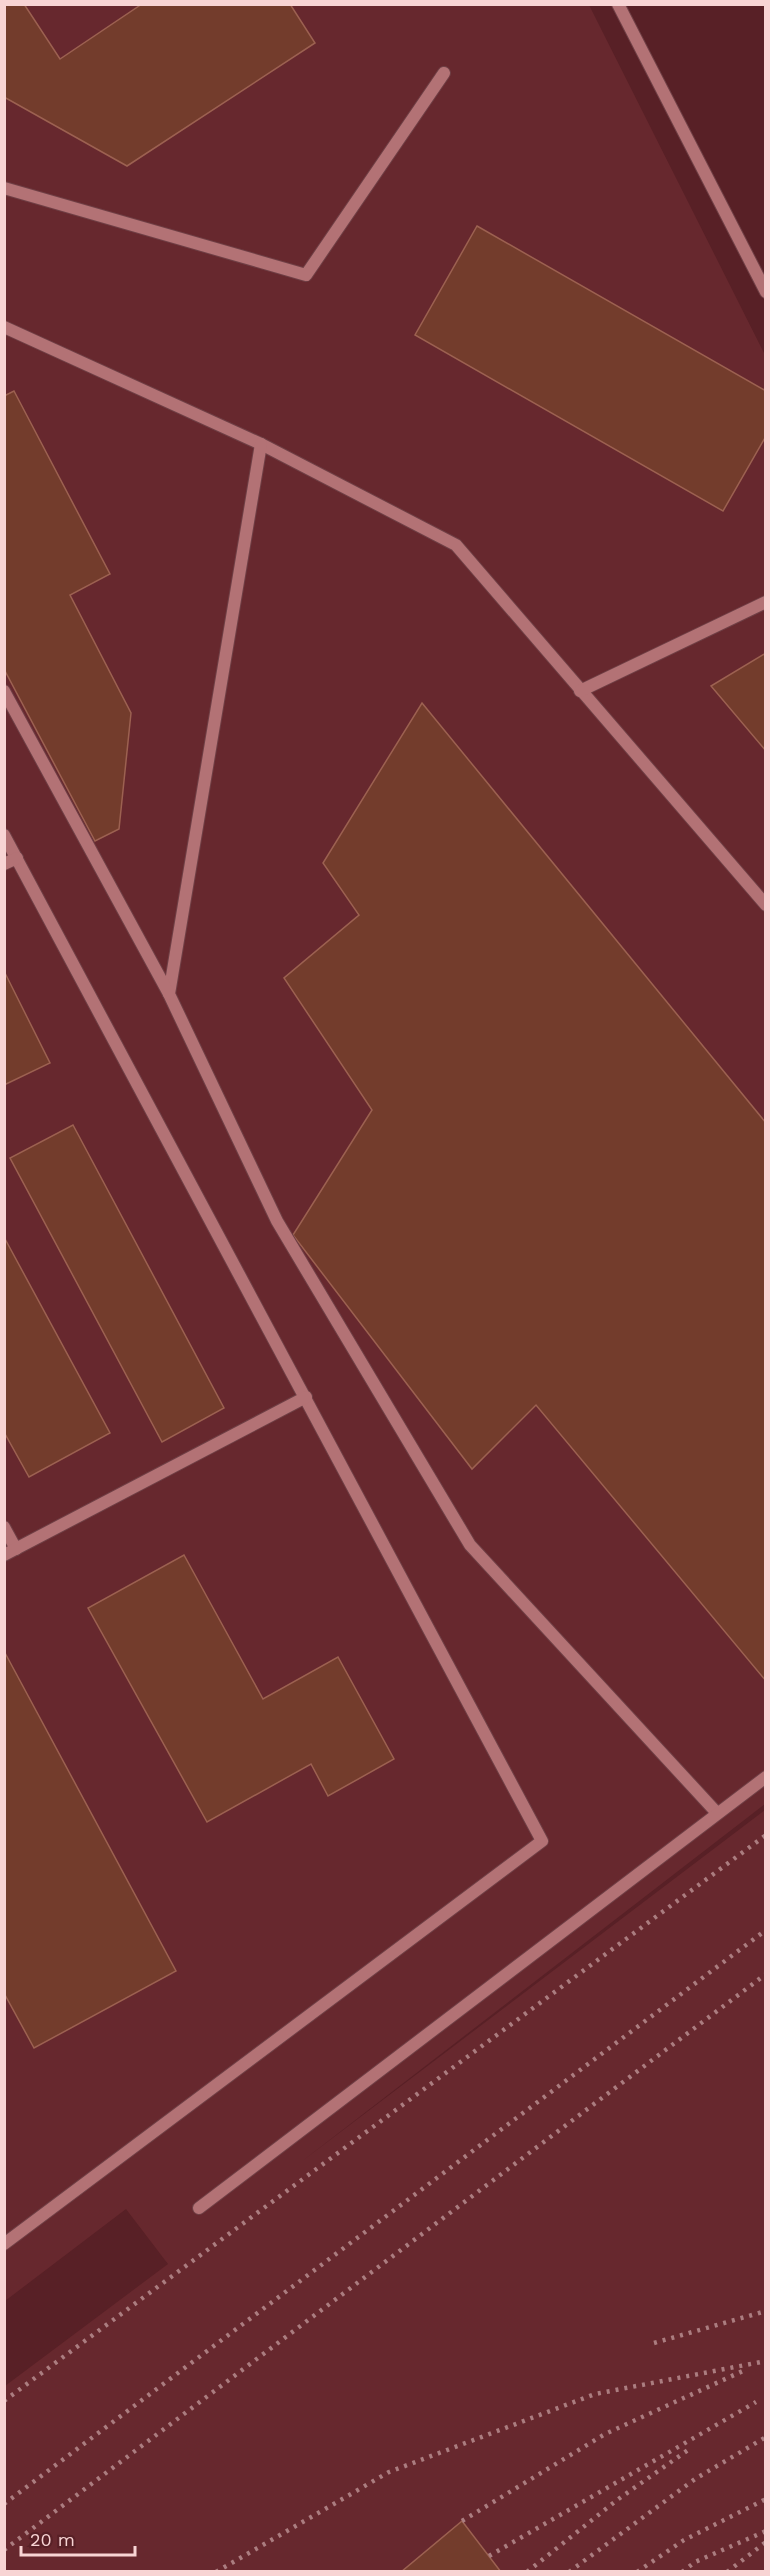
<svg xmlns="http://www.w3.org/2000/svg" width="770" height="2576" font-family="'Work Sans',sans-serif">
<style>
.built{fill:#67282e}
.building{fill:#733c2c;stroke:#9c6151;stroke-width:1.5}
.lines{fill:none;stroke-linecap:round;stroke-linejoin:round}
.service-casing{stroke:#6f3f45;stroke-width:14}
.service{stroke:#b37275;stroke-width:12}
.rail{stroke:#ab7d80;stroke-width:4.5;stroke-dasharray:3 6;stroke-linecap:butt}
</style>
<rect width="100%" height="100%" fill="#582026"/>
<polygon class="built" points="5,5 589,5 765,355 765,1804 301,2162 765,1810 765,2571 5,2571 5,2386 168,2264 126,2209 5,2301"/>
<g class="building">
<polygon points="4,4 24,4 60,59 142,4 290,4 315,43 127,166 4,97"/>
<polygon points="477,226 766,391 766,436 723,511 415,335"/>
<polygon points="14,391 110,574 70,595 131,713 119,829 95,841 4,669 4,396"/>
<polygon points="766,653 766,751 711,686"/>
<polygon points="422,703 766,1123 766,1681 536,1405 472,1469 293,1235 372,1110 284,978 359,915 323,863"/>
<polygon points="4,971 50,1063 4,1085"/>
<polygon points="73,1125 224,1408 162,1442 10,1158"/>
<polygon points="4,1237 110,1433 29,1477 4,1432"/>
<polygon points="184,1555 263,1699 338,1657 394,1759 328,1796 311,1764 207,1822 88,1608"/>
<polygon points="4,1651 176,1971 34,2048 4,1993"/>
<polygon points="462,2521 501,2572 401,2572"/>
</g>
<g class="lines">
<defs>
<g id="service">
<polyline points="618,4 766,292"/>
<polyline points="4,188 306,275 444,73"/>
<polyline points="4,327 261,444 456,545 766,905"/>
<polyline points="261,444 169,994 277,1221 470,1545 717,1813"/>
<polyline points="4,691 169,994"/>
<polyline points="580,691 766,602"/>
<polyline points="4,835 542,1841 4,2244"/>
<polyline points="4,864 17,858"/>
<polyline points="4,1527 16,1549"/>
<polyline points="4,1555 306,1397"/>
<polyline points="199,2208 766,1777"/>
</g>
</defs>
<use href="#service" class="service-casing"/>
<use href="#service" class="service"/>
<g class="rail">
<polyline points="654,2343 766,2311"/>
<polyline points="4,2401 766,1835"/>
<polyline points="4,2504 766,1930"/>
<polyline points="462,2521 605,2434 745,2370"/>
<polyline points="4,2550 766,1974"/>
<polyline points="489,2556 756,2402"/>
<polyline points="216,2572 389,2472 595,2394 766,2361"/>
<polyline points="527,2572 617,2500 688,2450"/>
<polyline points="569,2572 695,2479 766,2437"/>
<polyline points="637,2572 684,2540 766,2499"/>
<polyline points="682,2572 695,2562 766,2531"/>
<polyline points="727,2572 766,2542"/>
</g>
</g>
<rect width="770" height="2576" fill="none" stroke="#f8d4d4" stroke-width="12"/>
<path d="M21 2546v9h114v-9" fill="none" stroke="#f8d4d4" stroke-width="3"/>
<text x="30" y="2546" font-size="18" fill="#f8d4d4" stroke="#582026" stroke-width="4.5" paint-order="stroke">20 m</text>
</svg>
